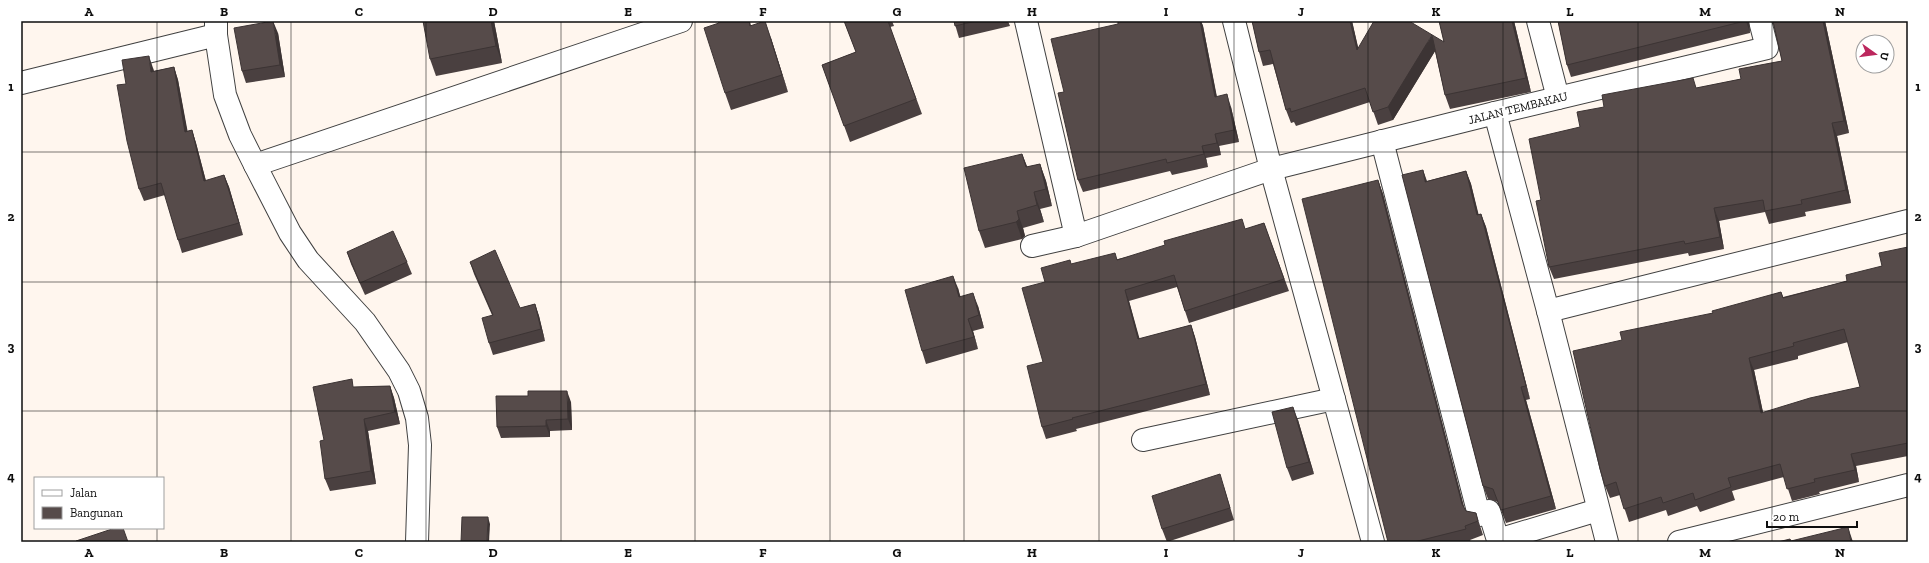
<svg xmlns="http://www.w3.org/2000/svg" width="1929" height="563" font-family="'Zilla Slab',serif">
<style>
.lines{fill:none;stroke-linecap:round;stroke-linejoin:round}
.street-casing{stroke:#414141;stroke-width:24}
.street{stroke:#fff;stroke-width:22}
.wall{fill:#4a4040;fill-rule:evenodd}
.shaded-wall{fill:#3c3434}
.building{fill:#564b4a;stroke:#3c3434;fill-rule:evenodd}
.grid{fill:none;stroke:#0e0e0e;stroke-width:1;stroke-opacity:0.55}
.labels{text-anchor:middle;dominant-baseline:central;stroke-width:4;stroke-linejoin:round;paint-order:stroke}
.street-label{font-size:12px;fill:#0e0e0e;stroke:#fff}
.neatline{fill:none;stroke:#0e0e0e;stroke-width:1.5}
.grid-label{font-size:13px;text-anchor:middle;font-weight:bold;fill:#0e0e0e}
</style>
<rect width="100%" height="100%" fill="#fff6ee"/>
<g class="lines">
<defs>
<g id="street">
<polyline points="216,21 216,35 225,95 240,135 255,165 290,233 308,260 365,322 399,371 409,391 417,418 420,445 417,542"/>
<polyline points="1026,21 1076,236"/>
<polyline points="1234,21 1271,169 1373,542"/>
<polyline points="1538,21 1558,98"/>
<polyline points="21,83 216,35"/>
<polyline points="1495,113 1548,311 1607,542"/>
<polyline points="1382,141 1479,515 1489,511 1498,540 1598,510"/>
<polyline points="255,165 681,21"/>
<polyline points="1032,246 1076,236 1271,169 1495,113 1767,48 1760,21"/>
<polyline points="1548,311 1908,221"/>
<polyline points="1143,440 1334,399"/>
<polyline points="1679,542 1908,485"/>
</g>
</defs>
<use href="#street" class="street-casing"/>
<use href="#street" class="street"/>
</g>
<g class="wall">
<polygon points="494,21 502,63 436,76 430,59"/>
<polygon points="750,21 751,26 771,38 788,92 731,110 725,93"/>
<polygon points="844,21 892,21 894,26 890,27 922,114 850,142 822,65 856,52"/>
<polygon points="954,21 1008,21 1010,26 959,38"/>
<polygon points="1118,21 1201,21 1203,26 1217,97 1231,107 1239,142 1219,146 1221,155 1206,158 1208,167 1172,175 1170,171 1083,192 1078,180 1118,24"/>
<polygon points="1252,21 1352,21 1358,48 1444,42 1439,21 1514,21 1531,92 1450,109 1445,95 1435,51 1393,120 1378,125 1370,102 1296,126 1294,122 1291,123 1286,110 1273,64 1263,66 1259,52"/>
<polygon points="1558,21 1749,21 1750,33 1571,77 1567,65"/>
<polygon points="1772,21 1825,21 1849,133 1837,136 1851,203 1805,212 1806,216 1769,224 1765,212 1719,221 1724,249 1689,256 1688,253 1554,279 1549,267 1541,200 1580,127 1697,88 1741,79 1782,61 1774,27"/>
<polygon points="278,33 285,77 246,83 242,71"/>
<polygon points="174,67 178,80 187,131 192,130 196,143 206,181 224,175 229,187 243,235 182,253 178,240 165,195 144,201 139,189 126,84 153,68 154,71"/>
<polygon points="1022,154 1027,167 1040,164 1046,181 1052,206 1040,209 1044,222 1023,228 1025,236 1022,239 985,248 979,231"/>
<polygon points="1423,170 1427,181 1466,171 1471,184 1478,214 1481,214 1486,227 1530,399 1526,400 1556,509 1506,523 1498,502 1488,499 1483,486"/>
<polygon points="1378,180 1383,194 1464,508 1466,511 1476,513 1483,535 1470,540 1471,542 1388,542"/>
<polygon points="1264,223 1289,291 1189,323 1177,287 1129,301 1139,339 1191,325 1195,337 1210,395 1076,429 1077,431 1046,439 1042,427 1045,282 1072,264 1118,259 1246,229"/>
<path d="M1908,247v209l-52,10 3,16 -40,10 1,2 -28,7 -8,-24 -52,14 3,9 -35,12 -3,-6 -29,10 -2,-6 -37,12 -9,-27 -10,3 -5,-12 17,-146 91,-27 68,-21 2,5 64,-16 35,-15zM1848,342l12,45 -97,26 -9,-43 44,-11v-3z"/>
<polygon points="347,252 407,262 412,274 365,295 351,264"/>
<polygon points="470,262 520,308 535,304 539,316 545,341 493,355 489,343 492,315 474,274"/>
<polygon points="958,288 960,297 978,306 984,328 973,331 978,349 926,364 922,351"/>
<polygon points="390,386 394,398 400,424 368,431 376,484 330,491 325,479 324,440 355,387"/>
<polygon points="528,396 571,402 572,430 550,431 550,437 501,438 497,427"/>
<polygon points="1298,420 1314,474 1292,481 1287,468"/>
<polygon points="1224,487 1234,520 1167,542 1162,529"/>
</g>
<g class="shaded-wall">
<polygon points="273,21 278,33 285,77 280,65"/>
<polygon points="491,21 494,21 502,63 496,46"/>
<polygon points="765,21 771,38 788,92 782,75"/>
<polygon points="1200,21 1201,21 1203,26 1219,109 1215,97"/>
<polygon points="1350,21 1352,21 1362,64 1357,50"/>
<polygon points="1512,21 1514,21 1531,92 1526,78"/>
<polygon points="1746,21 1749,21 1750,33"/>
<polygon points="1823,21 1825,21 1849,133 1844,121"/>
<polygon points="1432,35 1437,48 1393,120 1388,107"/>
<polygon points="149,56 153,68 156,84 151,72"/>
<polygon points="174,67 178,80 190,144 185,132"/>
<polygon points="1227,94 1231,107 1239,142 1234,130"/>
<polygon points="1832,123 1837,136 1851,203 1846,190"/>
<polygon points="192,130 196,143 209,193 204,181"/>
<polygon points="1215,134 1219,146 1221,155 1217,143"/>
<polygon points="1202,146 1206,158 1208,167 1204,154"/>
<polygon points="1022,154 1029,171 1026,167"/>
<polygon points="1040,164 1046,181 1052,206 1046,189"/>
<polygon points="1423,170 1427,183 1425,182"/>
<polygon points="1466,171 1471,184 1482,228 1477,215"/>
<polygon points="224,175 229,187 243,235 239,223"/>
<polygon points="1378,180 1383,194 1467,518 1462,504"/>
<polygon points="1034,192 1040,209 1044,222 1037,205"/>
<polygon points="1714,208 1719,221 1724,249 1720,237"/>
<polygon points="1017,211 1023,228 1025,236 1022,239 1016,222"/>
<polygon points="1481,214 1486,227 1530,399 1526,386"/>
<polygon points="953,276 958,288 964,309 959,297"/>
<polygon points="1125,290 1129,301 1143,351 1138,339"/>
<polygon points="973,293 978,306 984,328 979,315"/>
<polygon points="535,304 539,316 545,341 541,329"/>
<polygon points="968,319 973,331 978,349"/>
<polygon points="1191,325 1195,337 1210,395 1206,384"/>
<polygon points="1749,358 1754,370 1766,426 1761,413"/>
<polygon points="390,386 394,398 400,424 395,412"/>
<polygon points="1521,387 1526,400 1556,509 1551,496"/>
<polygon points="567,391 571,402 572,430 568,419"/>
<polygon points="1293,407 1298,420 1314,474 1309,462"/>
<polygon points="364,419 368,431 376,484 371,471"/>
<polygon points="546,420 550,431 550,437 546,426"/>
<polygon points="1851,454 1856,466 1859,482 1855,470"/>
<polygon points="488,517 490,524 489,542 487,542"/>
<polygon points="1848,527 1853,542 1851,542"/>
</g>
<g class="building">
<polygon points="273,21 280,65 242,71 234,28"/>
<polygon points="423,21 491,21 496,46 430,59"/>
<polygon points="718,21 749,21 750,26 765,21 782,75 725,93 704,28 719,23"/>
<polygon points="844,21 888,21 916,99 844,126 822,65 856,52"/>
<polygon points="954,21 976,21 955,26"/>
<polygon points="1118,21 1200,21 1215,97 1227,94 1234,130 1215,134 1217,143 1202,146 1204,154 1167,163 1166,159 1078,180 1058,93 1064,92 1051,39 1118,24"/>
<polygon points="1252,21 1350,21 1357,50 1374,21 1409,21 1444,42 1439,21 1512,21 1526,78 1445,95 1432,35 1388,107 1373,112 1365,88 1291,112 1290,108 1286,110 1270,50 1259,52"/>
<polygon points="1558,21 1745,21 1567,65"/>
<polygon points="1773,21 1823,21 1844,121 1832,123 1846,190 1801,200 1802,204 1765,211 1763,200 1714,208 1720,237 1685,244 1684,241 1549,267 1536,201 1541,200 1529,139 1580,127 1577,112 1604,107 1602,95 1693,78 1696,88 1741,79 1739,69 1782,61"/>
<polygon points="149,56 151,72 174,67 185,132 192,130 204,181 224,175 239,223 178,240 161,183 139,189 127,141 117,85 126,84 122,60"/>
<polygon points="1022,154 1026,167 1040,164 1046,189 1034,192 1037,205 1017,211 1019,219 1016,222 979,231 964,168"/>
<polygon points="1423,170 1425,182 1466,171 1477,215 1481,214 1526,386 1521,387 1551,496 1501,510 1493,489 1483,486 1402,175"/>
<polygon points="1378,180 1462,504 1466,511 1476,513 1478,521 1465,526 1466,529 1414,542 1388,542 1302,199"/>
<polygon points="1242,219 1245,229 1264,223 1284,279 1185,311 1174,275 1125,290 1138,339 1191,325 1206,384 1072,418 1073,419 1042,427 1027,366 1043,362 1022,288 1045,282 1041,268 1070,260 1071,264 1115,253 1117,260 1165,245 1164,241"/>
<polygon points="393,231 407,262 360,283 347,252"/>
<path d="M1908,247v196l-57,11 4,16 -41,9 1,3 -28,7 -7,-25 -52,14 3,9 -36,13 -2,-7 -30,10 -2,-6 -37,12 -8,-27 -11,4 -5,-17 -27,-118 49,-11 -2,-8 93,-19 -1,-2 69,-19 2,6 64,-17 -1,-6 36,-9 -3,-13zM1844,329l16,58 -50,11 -49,15 -12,-55 45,-12 -1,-3z"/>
<polygon points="495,250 520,308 535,304 541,329 489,343 482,318 493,315 470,262"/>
<polygon points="953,276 959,297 973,293 979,315 968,319 974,337 922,351 905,290"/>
<polygon points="352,379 353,387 390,386 395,412 364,419 371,471 325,479 320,441 324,440 313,387"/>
<polygon points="528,391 567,391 568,419 546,420 546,426 497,427 496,396 528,396"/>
<polygon points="1293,407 1309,462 1287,468 1272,412"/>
<polygon points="1220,474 1230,508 1162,529 1152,496"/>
<polygon points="462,517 488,517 487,542 461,542"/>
<polygon points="1848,527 1851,542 1778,542 1790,539 1791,541"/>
<polygon points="115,528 123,528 128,542 77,542 76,541"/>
</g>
<path class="grid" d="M157,21v457M291,21v521M426,21v521M561,21v521M695,21v521M830,21v521M964,21v521M1099,21v521M1234,21v521M1368,21v521M1503,21v521M1638,21v521M1772,21v521M21,152h1887M21,282h1887M21,411h1887M157,528v14"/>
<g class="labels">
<g class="street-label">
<text transform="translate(1518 108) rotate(-14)">JALAN TEMBAKAU</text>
</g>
</g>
<rect width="1929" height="563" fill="none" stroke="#ffffff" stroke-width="44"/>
<rect x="34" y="477" width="130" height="52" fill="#ffffff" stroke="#9f9f9f"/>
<rect x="42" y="490" width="20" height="6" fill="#ffffff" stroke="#9f9f9f"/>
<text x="70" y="497" font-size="12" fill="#0e0e0e">Jalan</text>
<rect x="42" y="507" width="20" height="12" fill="#564b4a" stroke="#9f9f9f"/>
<text x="70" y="517" font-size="12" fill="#0e0e0e">Bangunan</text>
<g transform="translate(1875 54) rotate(104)"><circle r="19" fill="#ffffff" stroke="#9f9f9f"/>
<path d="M0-3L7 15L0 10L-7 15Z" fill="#bc275d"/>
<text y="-6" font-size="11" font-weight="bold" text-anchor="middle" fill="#0e0e0e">U</text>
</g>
<path d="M1767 521v6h90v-6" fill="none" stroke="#0e0e0e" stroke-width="2"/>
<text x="1773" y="521" font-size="12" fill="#0e0e0e" stroke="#ffffff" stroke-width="3" paint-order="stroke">20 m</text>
<rect x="22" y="22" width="1885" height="519" class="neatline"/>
<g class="grid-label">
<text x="89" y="16">A</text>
<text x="224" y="16">B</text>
<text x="359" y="16">C</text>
<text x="493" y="16">D</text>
<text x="628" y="16">E</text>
<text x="763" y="16">F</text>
<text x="897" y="16">G</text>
<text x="1032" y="16">H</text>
<text x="1166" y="16">I</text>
<text x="1301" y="16">J</text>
<text x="1436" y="16">K</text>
<text x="1570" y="16">L</text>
<text x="1705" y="16">M</text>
<text x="1840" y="16">N</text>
<text x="11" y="91">1</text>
<text x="1918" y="91">1</text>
<text x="11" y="221">2</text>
<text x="1918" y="221">2</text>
<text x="11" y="351">3</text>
<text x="1918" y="351">3</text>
<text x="11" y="481">4</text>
<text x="1918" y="481">4</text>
<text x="89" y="557">A</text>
<text x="224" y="557">B</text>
<text x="359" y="557">C</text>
<text x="493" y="557">D</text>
<text x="628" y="557">E</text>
<text x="763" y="557">F</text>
<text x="897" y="557">G</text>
<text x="1032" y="557">H</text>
<text x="1166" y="557">I</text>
<text x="1301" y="557">J</text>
<text x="1436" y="557">K</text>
<text x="1570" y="557">L</text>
<text x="1705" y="557">M</text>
<text x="1840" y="557">N</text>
</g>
</svg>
